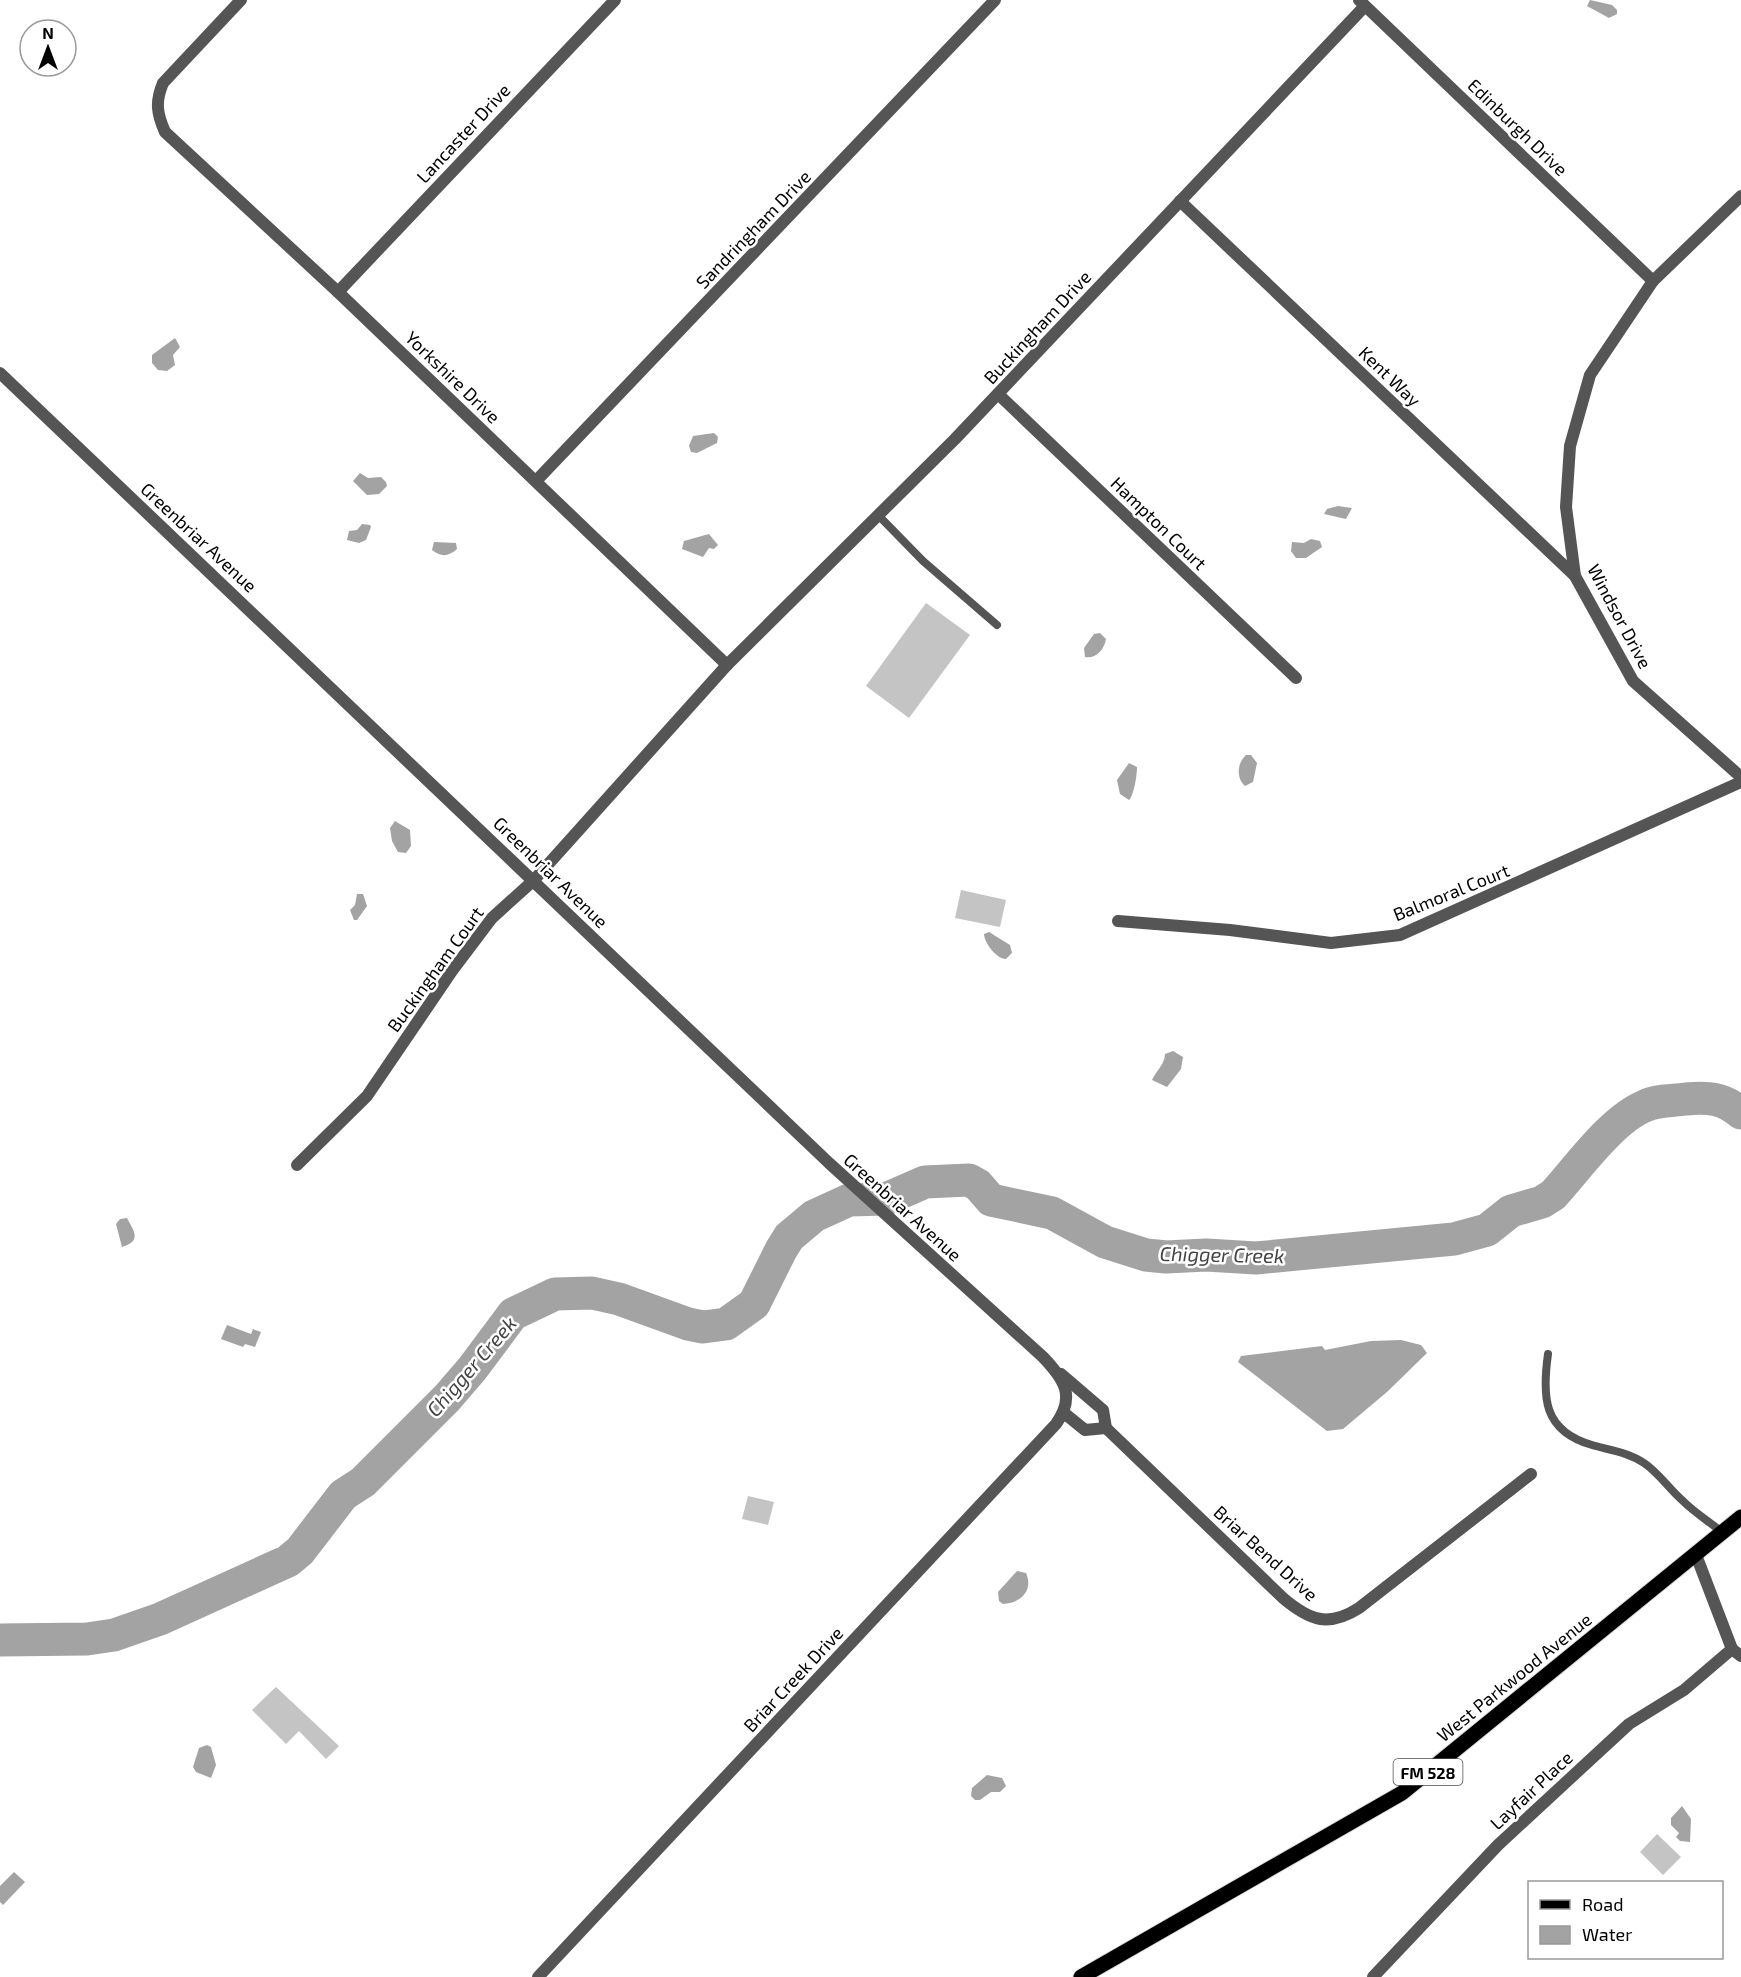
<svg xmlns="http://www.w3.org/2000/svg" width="1741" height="1977" font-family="'Exo 2',sans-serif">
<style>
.water{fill:#a3a3a3}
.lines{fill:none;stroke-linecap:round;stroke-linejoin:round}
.river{stroke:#a3a3a3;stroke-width:33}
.building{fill:#c4c4c4}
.primary-casing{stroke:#dbdbdb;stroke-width:17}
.service{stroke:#555;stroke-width:8}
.minor{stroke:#555;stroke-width:12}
.primary{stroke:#000;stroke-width:15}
.labels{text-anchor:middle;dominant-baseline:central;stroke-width:5;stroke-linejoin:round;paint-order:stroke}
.shield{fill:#fff;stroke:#4c4c4c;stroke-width:1.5}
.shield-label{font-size:16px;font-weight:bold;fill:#000}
.street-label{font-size:18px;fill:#000;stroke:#fff}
.water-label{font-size:20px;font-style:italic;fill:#444;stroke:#fff}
</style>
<rect width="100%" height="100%" fill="#fff"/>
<g class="water">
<polygon points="1590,0 1612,5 1617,10 1617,14 1609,18 1587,6"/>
<polygon points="175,338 180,347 173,355 175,365 167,371 158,370 152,363 152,355"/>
<polygon points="714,433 718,437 717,443 697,453 691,452 689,446 693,436"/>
<polygon points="360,473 368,478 381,477 386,482 387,486 379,494 367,495 353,481"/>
<polygon points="1338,506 1352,508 1346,519 1324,514 1327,509"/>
<polygon points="362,524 370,525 371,527 366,540 359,543 347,540 349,531 357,530"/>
<polygon points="709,534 718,545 714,549 709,548 703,557 682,549 684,541"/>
<polygon points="1311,539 1320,541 1322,547 1306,558 1296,558 1291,551 1292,542 1304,543"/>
<path d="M434,542l22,1 1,6c-9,8 -16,8 -25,1z"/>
<path d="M1100,633l6,6c-2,11 -10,20 -21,18l-1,-9 10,-14z"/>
<path d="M1246,755h5l6,8 -4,19 -8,4c-9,-8 -8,-23 1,-31z"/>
<path d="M1129,763l8,4c0,8 -3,28 -8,33l-9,-6 -3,-14z"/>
<polygon points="395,821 410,830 411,846 406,853 398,852 392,841 390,828"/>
<polygon points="357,894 363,894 367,906 357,920 354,920 350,910 355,905"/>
<path d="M989,932l21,13 2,8 -6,6c-10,0 -22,-17 -22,-25z"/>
<path d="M1173,1051l10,6 -2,12 -14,18 -15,-7c4,-9 13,-16 13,-26z"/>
<path d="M127,1218c6,12 16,23 -5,29l-6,-23 4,-5z"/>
<polygon points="227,1325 251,1334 253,1329 261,1332 255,1347 245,1344 243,1347 221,1339"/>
<polygon points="1401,1340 1421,1345 1427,1353 1387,1392 1343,1429 1327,1431 1238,1362 1241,1356 1322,1346 1325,1350 1371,1341"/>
<path d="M1017,1571l9,2c8,18 -6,30 -23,31l-4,-3 -1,-9z"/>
<polygon points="207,1745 211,1747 216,1765 211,1778 196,1772 193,1767 199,1748"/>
<polygon points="987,1775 1002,1778 1006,1786 1000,1792 991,1792 980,1800 975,1800 971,1796 972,1788"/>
<polygon points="1682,1806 1691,1819 1690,1842 1680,1841 1676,1837 1679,1833 1671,1825 1671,1818"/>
<polygon points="14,1872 25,1882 3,1905 0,1902 0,1886"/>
</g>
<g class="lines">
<path class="river" d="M0,1640l87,-1 27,-4 46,-16 128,-58 12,-10 43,-56 20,-13 84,-84 25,-29 41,-55 42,-20 37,-1 27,6 69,25 15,3 23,-3 28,-20 27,-54 8,-13 25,-21 35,-16 37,-1 39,-17 44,-2 9,5 13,15 61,13 53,29 41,13 20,2 40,-2 50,3 198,-19 33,-9 24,-19 31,-9 11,-7c24,-26 59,-76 92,-89 12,-6 28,-5 41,-7 23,-2 37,-1 55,14"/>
</g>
<g class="building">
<polygon points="926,603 970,635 909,718 866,686"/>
<polygon points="961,890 1006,900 1000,927 955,918"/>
<polygon points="748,1496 774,1502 768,1525 742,1519"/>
<polygon points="276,1687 339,1746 326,1759 299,1731 286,1744 252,1710"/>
<polygon points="1657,1834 1681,1857 1663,1875 1640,1852"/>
</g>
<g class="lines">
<defs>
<polyline id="primary" points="1081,1977 1402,1793 1741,1517"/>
</defs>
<use href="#primary" class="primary-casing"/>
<g class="service">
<polyline points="878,515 923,561 997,625"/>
<path d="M1548,1354c-6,43 -5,77 44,91 17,5 36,7 52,18 15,10 25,26 39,38 12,12 27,21 40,32"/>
</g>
<g class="minor">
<path d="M241,0l-78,83c-8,19 -6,31 2,49l173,160 389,373"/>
<polyline points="1359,0 1653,281"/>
<polyline points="1741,196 1653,281 1590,375 1570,446 1566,507 1575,576 1633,681 1741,777"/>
<polyline points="1180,201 1575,576"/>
<polyline points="338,292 615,0"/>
<path d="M0,373l829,790 214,194c21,22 33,39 13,67l-518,553"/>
<polyline points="998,394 1296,678"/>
<polyline points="536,481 995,0"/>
<polyline points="1118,921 1230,930 1331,943 1400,935 1741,782"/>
<polyline points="297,1165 367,1096 452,971 492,918 534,880 727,665 955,439 1365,6"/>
<path d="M1061,1374l42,36 3,18 177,170c26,22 45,30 76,10l172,-134"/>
<polyline points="1064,1413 1085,1430 1106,1428"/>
<polyline points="1696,1555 1732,1649 1741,1656"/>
<polyline points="1373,1977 1498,1845 1629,1724 1684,1690 1732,1649"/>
</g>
<use href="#primary" class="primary"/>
</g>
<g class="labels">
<rect class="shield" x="1393.5" y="1759" width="69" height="26" rx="4.5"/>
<g class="shield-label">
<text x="1428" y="1772">FM 528</text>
</g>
<g class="street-label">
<text transform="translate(1518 127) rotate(44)">Edinburgh Drive</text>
<text transform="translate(463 133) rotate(-47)">Lancaster Drive</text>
<text transform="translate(753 229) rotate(-46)">Sandringham Drive</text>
<text transform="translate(1037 327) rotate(-47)">Buckingham Drive</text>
<text transform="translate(1390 376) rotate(44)">Kent Way</text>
<text transform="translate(453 377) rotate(44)">Yorkshire Drive</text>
<text transform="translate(1159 523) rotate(44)">Hampton Court</text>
<text transform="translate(199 537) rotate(43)">Greenbriar Avenue</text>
<text transform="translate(1620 616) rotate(62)">Windsor Drive</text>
<text transform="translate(551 872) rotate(44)">Greenbriar Avenue</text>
<text transform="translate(1451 892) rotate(-22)">Balmoral Court</text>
<text transform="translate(435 969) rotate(-54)">Buckingham Court</text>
<text transform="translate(903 1207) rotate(42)">Greenbriar Avenue</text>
<text transform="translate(1266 1553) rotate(42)">Briar Bend Drive</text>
<text transform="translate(1514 1677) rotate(-39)">West Parkwood Avenue</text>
<text transform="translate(793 1679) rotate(-47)">Briar Creek Drive</text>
<text transform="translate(1531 1790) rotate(-43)">Layfair Place</text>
</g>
<g class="water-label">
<text transform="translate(1222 1254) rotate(1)">Chigger Creek</text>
<text transform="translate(471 1366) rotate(-49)">Chigger Creek</text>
</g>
</g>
<rect x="1528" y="1881" width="195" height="78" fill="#ffffff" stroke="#999999" stroke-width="1.5"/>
<rect x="1540" y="1900" width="30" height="9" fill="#000000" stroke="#999999" stroke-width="1.5"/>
<text x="1582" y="1911" font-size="18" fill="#000000">Road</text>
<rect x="1540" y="1926" width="30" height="18" fill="#a3a3a3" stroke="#999999" stroke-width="1.5"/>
<text x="1582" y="1941" font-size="18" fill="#000000">Water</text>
<g transform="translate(48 48)"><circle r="28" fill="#ffffff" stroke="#999999" stroke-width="1.5"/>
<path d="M0-4.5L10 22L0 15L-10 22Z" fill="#000000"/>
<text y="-9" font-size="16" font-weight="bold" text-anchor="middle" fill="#000000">N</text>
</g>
</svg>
